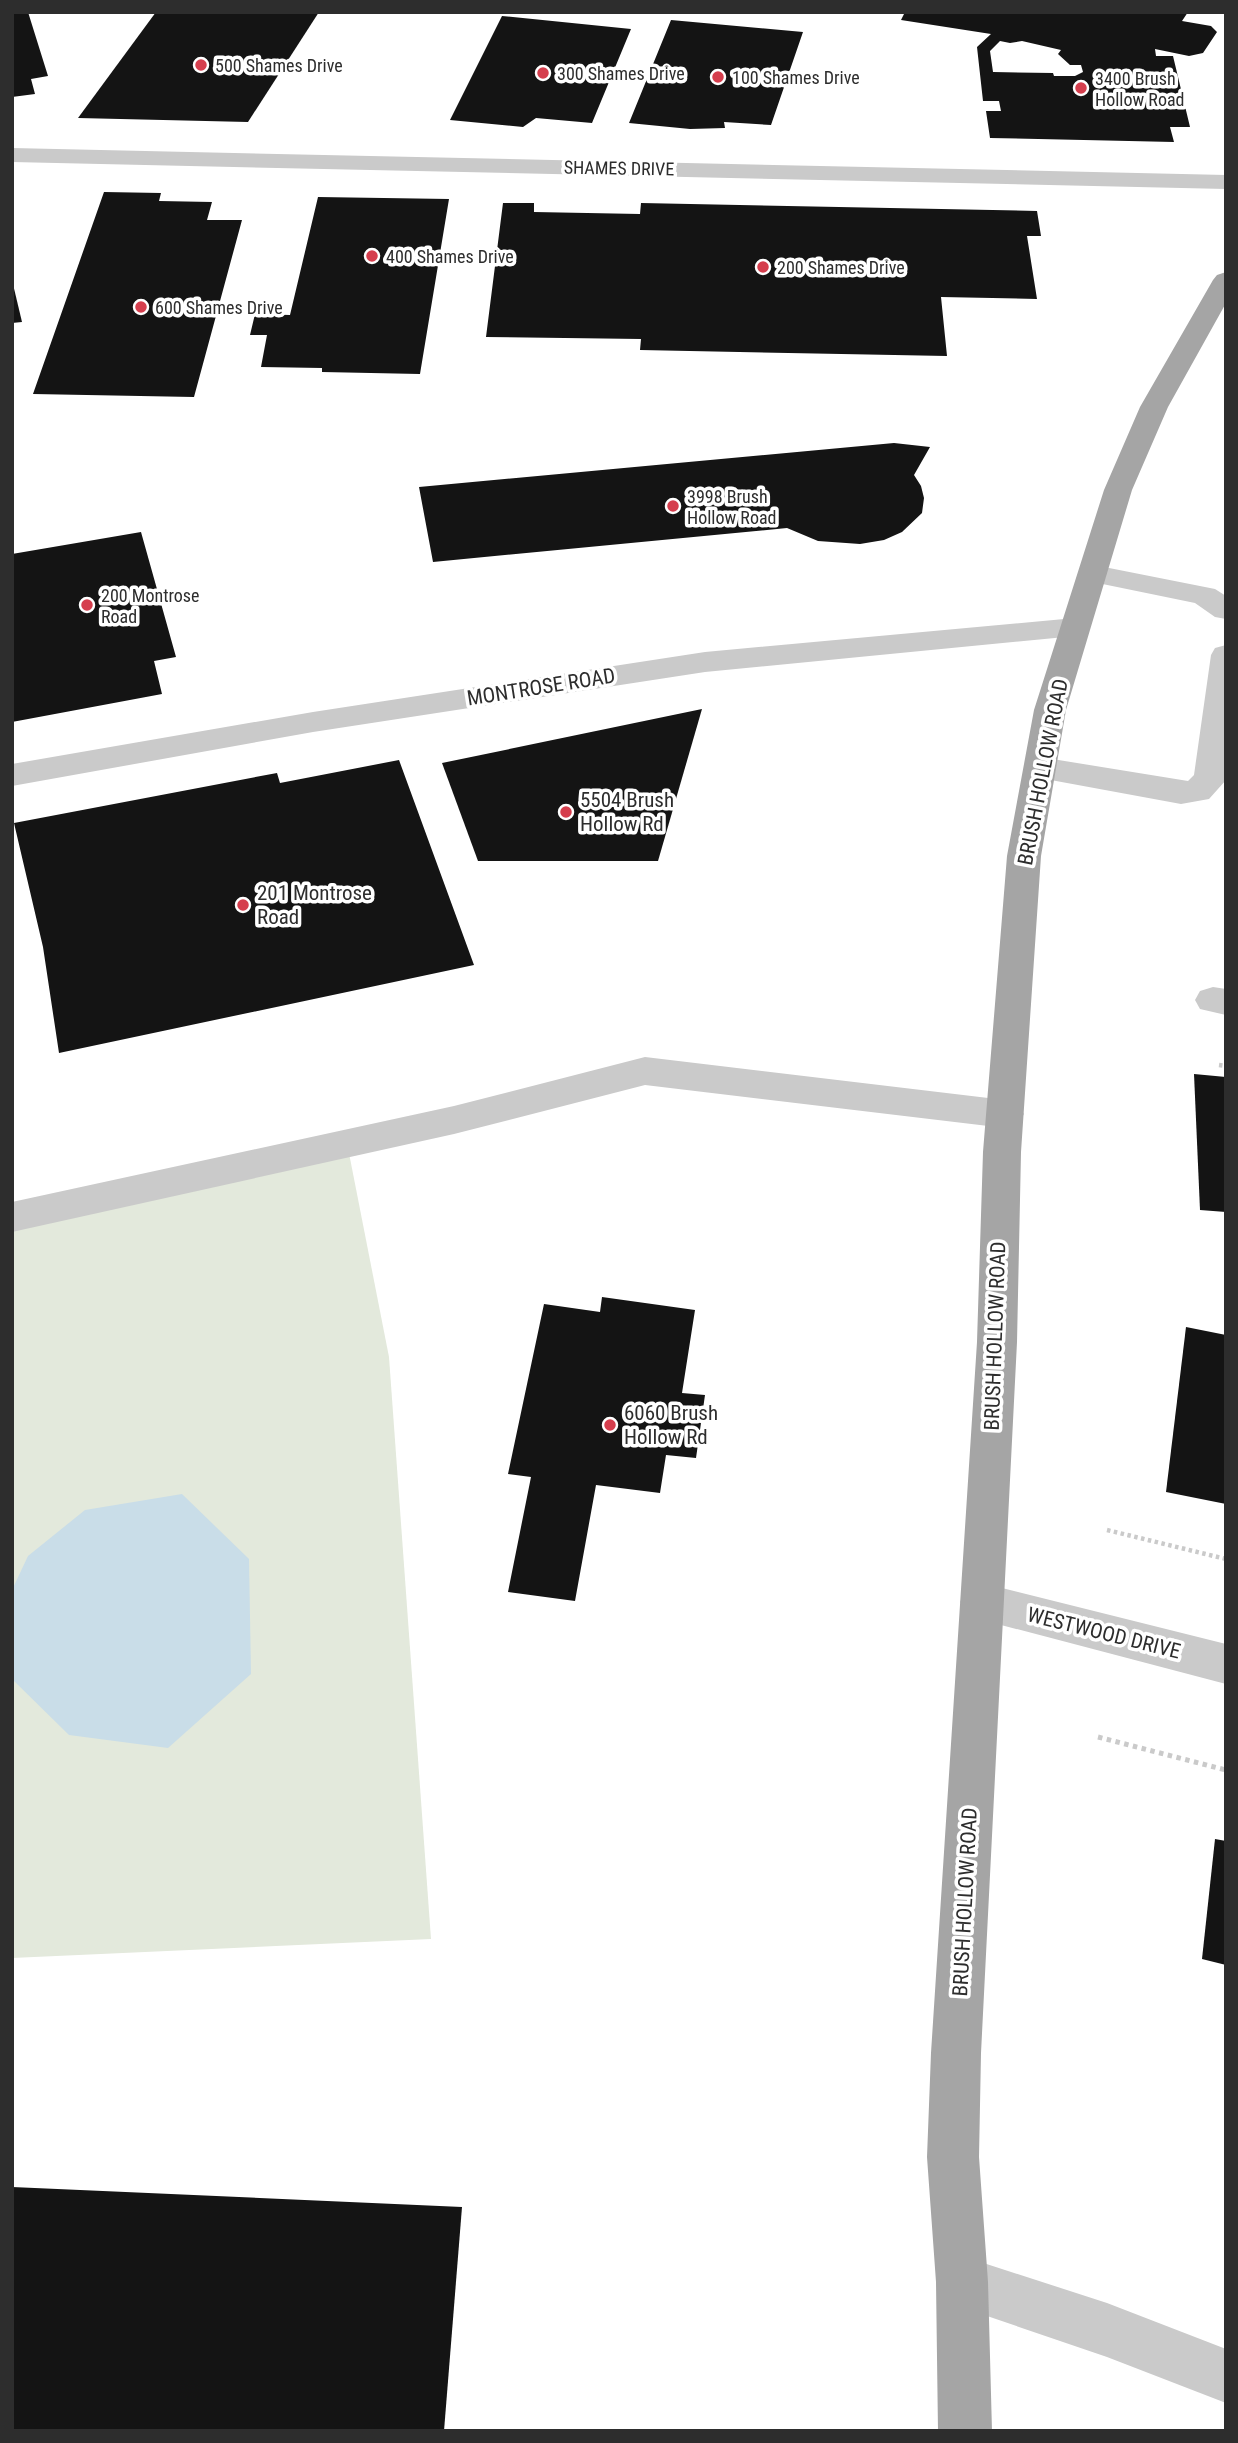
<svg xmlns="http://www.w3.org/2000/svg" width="1238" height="2443" font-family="'Roboto Condensed',sans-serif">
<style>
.green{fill:#e3e9dc}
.water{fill:#c9dde8}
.building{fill:#141414;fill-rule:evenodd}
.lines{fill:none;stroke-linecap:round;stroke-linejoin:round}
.path-far1{stroke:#cacaca;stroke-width:4.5;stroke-dasharray:3.5 3.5;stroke-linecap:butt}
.path{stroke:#cacaca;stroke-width:5;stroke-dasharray:4.5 4.5;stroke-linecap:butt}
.minor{fill:#cacaca;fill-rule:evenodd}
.major{fill:#a5a5a5;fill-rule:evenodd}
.poi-dot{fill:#d53e4d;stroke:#fff;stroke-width:2.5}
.labels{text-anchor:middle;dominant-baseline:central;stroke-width:7;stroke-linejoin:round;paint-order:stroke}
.far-poi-label{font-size:18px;fill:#2d2d2d;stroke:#fff;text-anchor:start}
.far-street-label{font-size:18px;fill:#2d2d2d;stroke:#fff}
.street-label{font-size:21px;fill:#2d2d2d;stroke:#fff}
.poi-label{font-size:21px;fill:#2d2d2d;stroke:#fff;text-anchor:start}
</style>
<rect width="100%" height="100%" fill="#fff"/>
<polygon class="green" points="347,1143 389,1357 431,1939 12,1958 12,1217"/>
<polygon class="water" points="182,1494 249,1559 251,1674 168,1748 69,1735 12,1679 12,1590 28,1556 85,1510"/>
<g class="building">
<polygon points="12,12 28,12 48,76 31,79 35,94 12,97"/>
<polygon points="156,12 319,12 248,122 78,118"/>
<path d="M905,12h283l-6,9 29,5 6,6 -14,21 -14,3 -34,-7 1,7h17l17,71h-20l4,15 -184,-4 -4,-27h15l-2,-10h-16l-6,-54 14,-13 -90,-14zM1000,41l10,2 12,-2 39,9 -3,4 12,11h11l2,7 -8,4h-21l-1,-3 -60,-1 -3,-21z"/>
<polygon points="502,16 631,29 592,123 536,118 523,127 450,120"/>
<polygon points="671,20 803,32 771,125 724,122 725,128 690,129 629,123"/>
<polygon points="104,192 161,193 159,201 212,202 207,220 242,220 194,397 33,394"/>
<polygon points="318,197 449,199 420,374 322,372 322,368 261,367 267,335 250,335 255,314 290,315"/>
<polygon points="503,203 534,203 534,212 640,214 641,203 1037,211 1041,236 1027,236 1037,299 941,297 947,356 640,350 641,339 486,337"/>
<polygon points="12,280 22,322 12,323"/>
<polygon points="894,443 930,447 914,475 921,486 924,498 922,513 902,532 884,540 860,544 818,541 787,528 433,562 419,487"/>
<polygon points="141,532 176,657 154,661 162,694 12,722 12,554"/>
<polygon points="702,709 658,861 478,861 442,763"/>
<polygon points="399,760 474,965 59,1053 43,947 14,823 277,773 280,783"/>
<polygon points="1194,1074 1226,1077 1226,1212 1200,1210"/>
<polygon points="602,1297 695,1310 682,1393 705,1395 696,1458 666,1455 660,1493 596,1485 575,1601 508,1592 531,1477 508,1474 544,1304 600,1312"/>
<polygon points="1186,1327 1226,1335 1226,1504 1166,1492"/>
<polygon points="1215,1839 1226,1841 1226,1965 1202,1959"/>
<polygon points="12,2187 462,2207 444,2431 12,2431"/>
</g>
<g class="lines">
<g class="path-far1">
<polyline points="1219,1065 1226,1066"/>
<polyline points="1107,1530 1226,1559"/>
</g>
<polyline class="path" points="1098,1737 1226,1770"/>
<g class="minor">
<polygon points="12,148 1226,175 1226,189 12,162"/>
<polygon points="1094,565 1215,589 1226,596 1226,619 1215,617 1195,603 1083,580 1079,574 1083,568"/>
<polygon points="1075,618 1086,621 1090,628 1086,635 705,672 313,732 12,786 12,764 313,712 705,652"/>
<polygon points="1226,645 1226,780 1209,799 1181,804 1029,776 1024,768 1029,760 1040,757 1188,781 1194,775 1211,655 1215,648"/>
<polygon points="1213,987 1226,989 1226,1015 1200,1009 1195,1000 1200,991"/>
<polygon points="645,1057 1005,1100 1018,1104 1024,1114 1018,1124 1005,1128 645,1085 454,1134 12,1232 12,1202 454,1106"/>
<polygon points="982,1583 1226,1644 1226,1684 967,1616 960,1602 967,1588"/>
<polygon points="962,2256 1107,2303 1226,2349 1226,2403 1107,2357 943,2301 936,2282 943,2263"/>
</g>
<polygon class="major" points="1226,272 1226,303 1168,407 1132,490 1066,710 1041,856 1021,1152 1017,1342 981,2053 979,2157 988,2282 992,2431 938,2431 936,2282 927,2157 931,2053 977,1342 983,1152 1007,856 1034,710 1104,490 1140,407 1213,280 1217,275"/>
</g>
<g class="poi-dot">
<circle cx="201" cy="65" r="7"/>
<circle cx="543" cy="73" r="7"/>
<circle cx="718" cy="77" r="7"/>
<circle cx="1081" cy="88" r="7"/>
<circle cx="372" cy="256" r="7"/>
<circle cx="763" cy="267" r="7"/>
<circle cx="141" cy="307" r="7"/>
<circle cx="673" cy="506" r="7"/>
<circle cx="87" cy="605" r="7"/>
<circle cx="566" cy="812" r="7"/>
<circle cx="243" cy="905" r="7"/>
<circle cx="610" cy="1425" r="7"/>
</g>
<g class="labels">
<g class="far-poi-label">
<text x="215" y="65">500 Shames Drive</text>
<text x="557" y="73">300 Shames Drive</text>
<text x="732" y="77">100 Shames Drive</text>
<text x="1095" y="78">3400 Brush<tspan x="1095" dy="21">Hollow Road</tspan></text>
<text x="386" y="256">400 Shames Drive</text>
<text x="777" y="267">200 Shames Drive</text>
<text x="155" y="307">600 Shames Drive</text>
<text x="687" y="496">3998 Brush<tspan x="687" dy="21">Hollow Road</tspan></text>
<text x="101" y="595">200 Montrose<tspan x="101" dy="21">Road</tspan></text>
</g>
<g class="far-street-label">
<text transform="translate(619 168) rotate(1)">SHAMES DRIVE</text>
</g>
<g class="street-label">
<text transform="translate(541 687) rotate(-9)">MONTROSE ROAD</text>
<text transform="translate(1043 772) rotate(-79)">BRUSH HOLLOW ROAD</text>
<text transform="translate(995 1336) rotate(-88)">BRUSH HOLLOW ROAD</text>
<text transform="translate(1104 1633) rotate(14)">WESTWOOD DRIVE</text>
<text transform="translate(965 1902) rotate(-87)">BRUSH HOLLOW ROAD</text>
</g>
<g class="poi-label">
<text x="580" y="800">5504 Brush<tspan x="580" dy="24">Hollow Rd</tspan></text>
<text x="257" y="893">201 Montrose<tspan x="257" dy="24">Road</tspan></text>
<text x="624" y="1413">6060 Brush<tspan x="624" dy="24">Hollow Rd</tspan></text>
</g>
</g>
<rect width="1238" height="2443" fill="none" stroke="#2d2d2d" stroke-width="28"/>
</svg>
